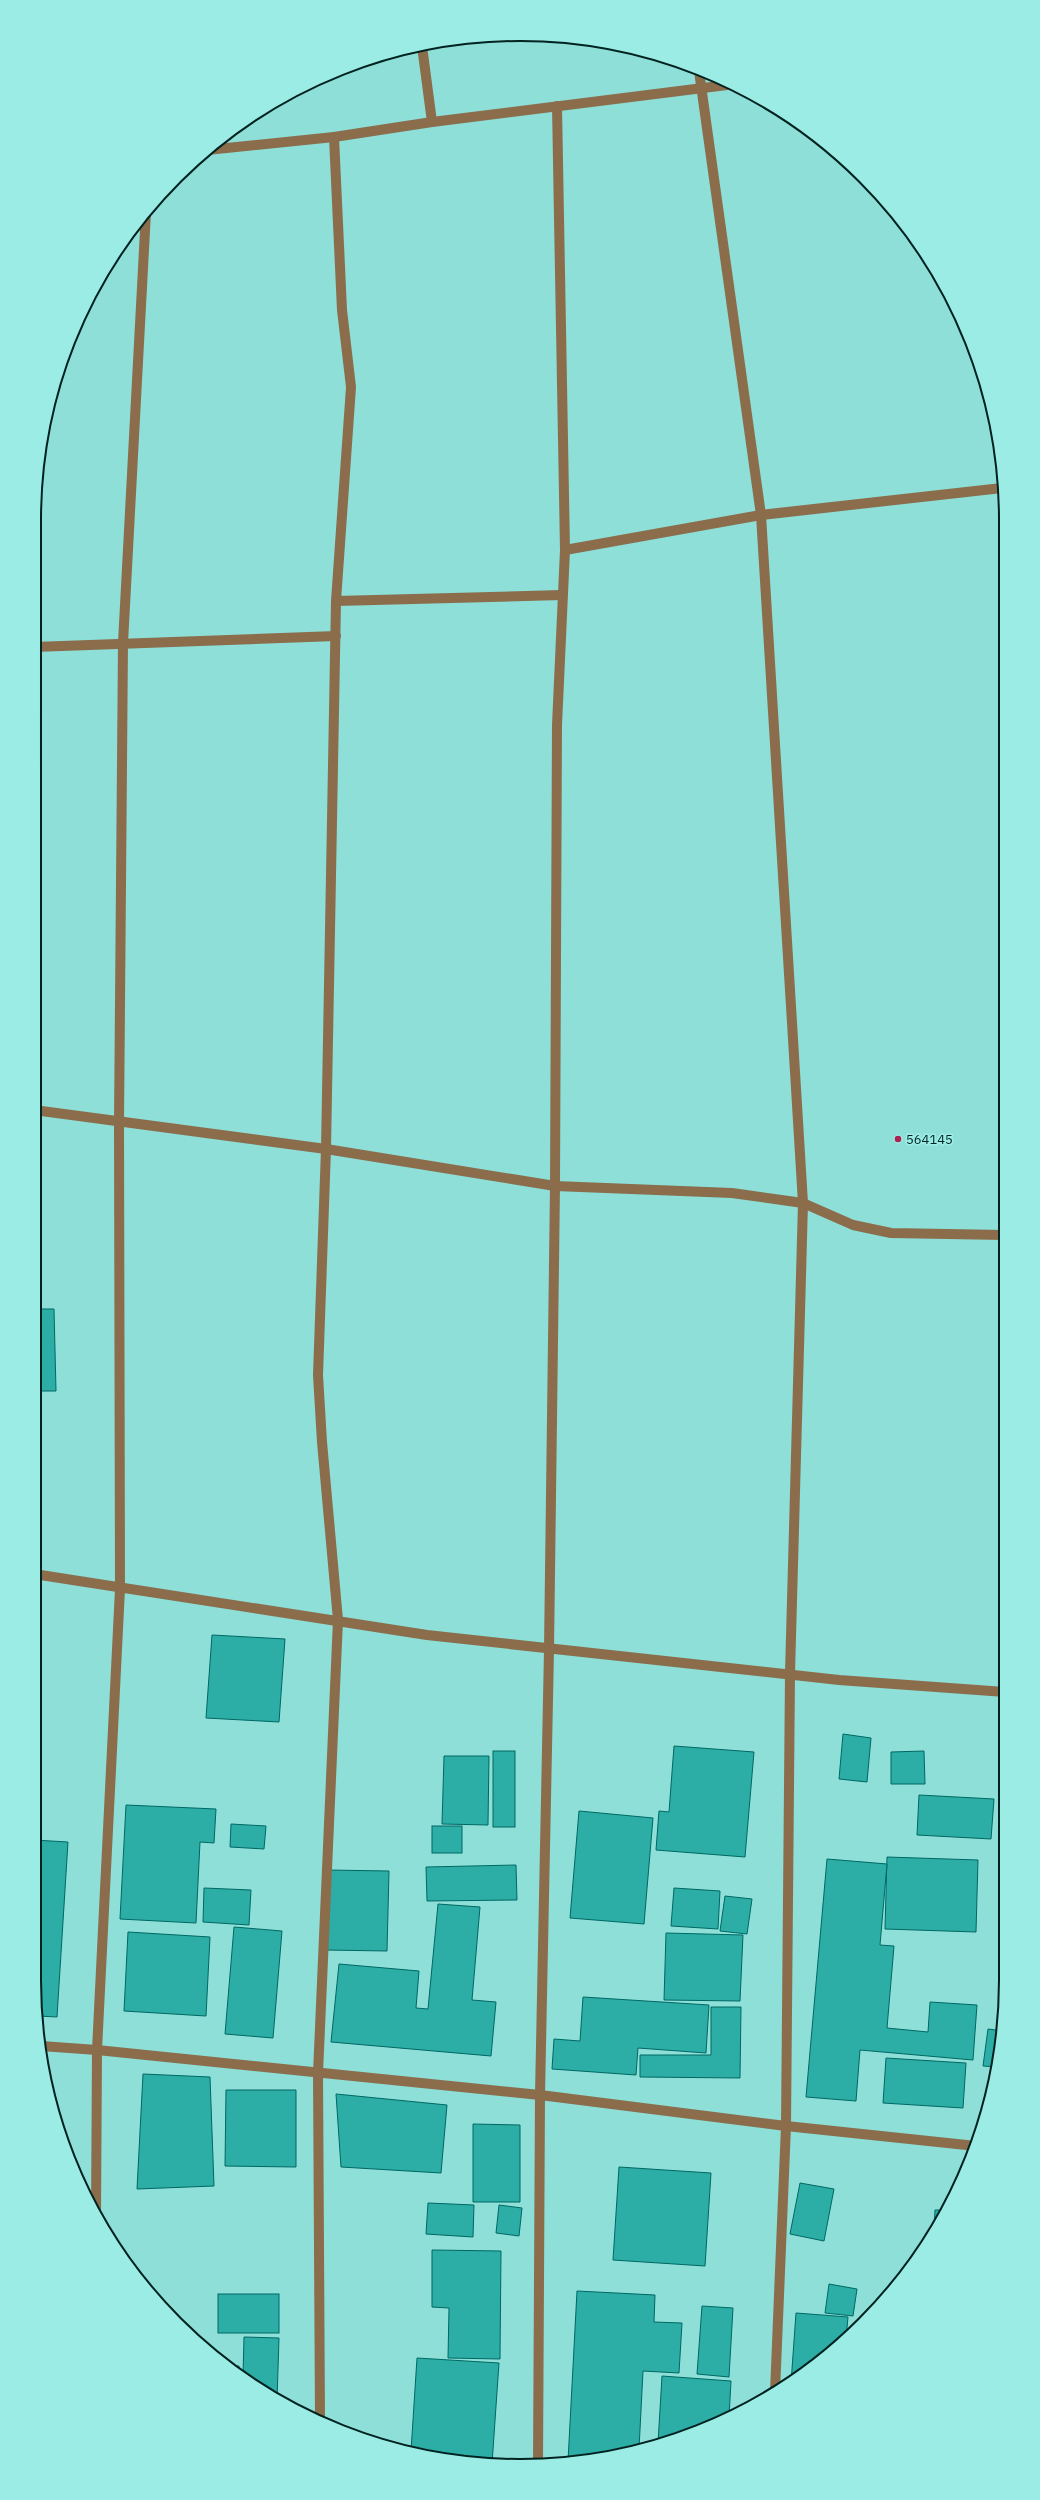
<svg xmlns="http://www.w3.org/2000/svg" width="1040" height="2500" font-family="'IBM Plex Sans',sans-serif">
<style>
.building{fill:#2cada5;stroke:#006863}
.lines{fill:none;stroke-linecap:round;stroke-linejoin:round}
.minor{stroke:#8b6d4c;stroke-width:10}
.poi-dot{fill:#b01f4e;stroke:#9aece5;stroke-width:1.5}
.labels{text-anchor:middle;dominant-baseline:central;stroke-width:3.5;stroke-linejoin:round;paint-order:stroke}
.poi-label{font-size:13px;fill:#002220;stroke:#9aece5;text-anchor:start}
.rim{fill:none;stroke:#002220;stroke-width:2}
</style>
<rect width="100%" height="100%" fill="#8ddfd8"/>
<g class="building">
<polygon points="34,1309 54,1309 56,1391 34,1391"/>
<polygon points="212,1635 285,1639 279,1722 206,1718"/>
<polygon points="34,1716 37,1716 36,1764 34,1764"/>
<polygon points="843,1734 871,1738 867,1782 839,1779"/>
<polygon points="674,1746 754,1752 745,1857 656,1850 659,1811 669,1812"/>
<rect x="493" y="1751" width="22" height="76"/>
<polygon points="924,1751 925,1784 891,1784 891,1752"/>
<polygon points="444,1756 489,1756 488,1825 442,1824"/>
<polygon points="919,1795 994,1799 991,1839 917,1835"/>
<polygon points="126,1805 216,1809 214,1843 200,1842 196,1923 120,1919"/>
<polygon points="579,1811 653,1818 644,1924 570,1918"/>
<polygon points="231,1824 266,1826 264,1849 230,1847"/>
<rect x="432" y="1826" width="30" height="27"/>
<polygon points="34,1840 68,1842 57,2017 38,2016 34,1980"/>
<polygon points="887,1857 978,1860 976,1932 885,1929"/>
<polygon points="827,1859 887,1864 880,1945 894,1946 887,2028 928,2032 930,2002 977,2005 973,2060 860,2050 856,2101 806,2097"/>
<polygon points="516,1865 517,1900 427,1901 426,1867"/>
<polygon points="327,1870 389,1871 387,1951 325,1950"/>
<polygon points="204,1888 251,1890 249,1925 203,1922"/>
<polygon points="674,1888 720,1891 718,1929 671,1926"/>
<polygon points="725,1896 752,1899 747,1934 720,1931"/>
<polygon points="438,1904 480,1907 472,2000 496,2002 491,2056 331,2042 339,1964 419,1971 416,2008 428,2009"/>
<polygon points="234,1927 282,1931 273,2038 225,2034"/>
<polygon points="128,1932 210,1937 206,2016 124,2011"/>
<polygon points="666,1933 743,1935 740,2001 664,2000"/>
<polygon points="583,1997 709,2005 706,2053 638,2048 636,2075 552,2069 554,2039 580,2041"/>
<polygon points="711,2007 741,2007 740,2078 640,2077 640,2055 711,2055"/>
<polygon points="988,2029 1003,2031 996,2067 983,2066"/>
<polygon points="886,2058 966,2063 963,2108 883,2103"/>
<polygon points="143,2074 210,2077 214,2186 137,2189"/>
<polygon points="226,2090 296,2090 296,2167 225,2166"/>
<polygon points="336,2094 447,2105 441,2173 341,2167"/>
<polygon points="473,2124 520,2125 520,2202 473,2202"/>
<polygon points="619,2167 711,2173 705,2266 613,2260"/>
<polygon points="800,2183 834,2189 824,2241 790,2234"/>
<polygon points="428,2203 474,2205 473,2237 426,2234"/>
<polygon points="499,2205 522,2208 519,2236 496,2233"/>
<polygon points="935,2210 946,2210 934,2230"/>
<polygon points="432,2250 501,2251 500,2359 448,2358 449,2308 432,2307"/>
<polygon points="829,2284 857,2289 853,2316 825,2313"/>
<polygon points="577,2291 655,2295 654,2322 682,2323 679,2373 643,2371 639,2449 615,2457 568,2461"/>
<rect x="218" y="2294" width="61" height="39"/>
<polygon points="702,2306 733,2308 729,2377 697,2374"/>
<polygon points="796,2313 848,2317 846,2339 791,2383"/>
<polygon points="244,2337 279,2338 277,2401 243,2376"/>
<polygon points="417,2358 499,2363 492,2464 456,2462 411,2451"/>
<polygon points="228,2366 239,2366 239,2374"/>
<polygon points="662,2376 731,2381 729,2417 706,2429 658,2443"/>
</g>
<g class="lines">
<g class="minor">
<polyline points="422,46 432,122"/>
<polyline points="699,71 761,515 803,1203 790,1673 786,2126 775,2392"/>
<polyline points="207,150 334,137 432,122 727,85"/>
<polyline points="998,441 1002,477"/>
<polyline points="565,550 761,515 1002,488"/>
<polyline points="336,601 562,595"/>
<polyline points="34,647 336,636"/>
<polyline points="34,1110 326,1149 555,1186 732,1193 803,1203 853,1225 891,1233 1004,1235"/>
<polyline points="34,1574 427,1635 839,1680 1005,1692"/>
<polyline points="41,2046 97,2050 540,2095 786,2126 976,2146"/>
<polyline points="96,2216 97,2050 120,1589 119,1123 123,643 146,212"/>
<polyline points="320,2420 318,2073 338,1620 322,1442 318,1375 326,1149 336,601 351,387 342,310 334,137"/>
<polyline points="538,2464 540,2095 549,1650 555,1186 557,725 565,550 557,106"/>
</g>
</g>
<circle class="poi-dot" cx="898" cy="1139" r="4"/>
<g class="labels">
<g class="poi-label">
<text x="906" y="1139">564145</text>
</g>
</g>
<path d="M0 0H1040V2500H0ZM520 41H520A479 479 0 0 1 999 520V1980A479 479 0 0 1 520 2459H520A479 479 0 0 1 41 1980V520A479 479 0 0 1 520 41Z" fill="#9aece5" fill-rule="evenodd"/>
<path class="rim" d="M520 41H520A479 479 0 0 1 999 520V1980A479 479 0 0 1 520 2459H520A479 479 0 0 1 41 1980V520A479 479 0 0 1 520 41Z"/>
</svg>
